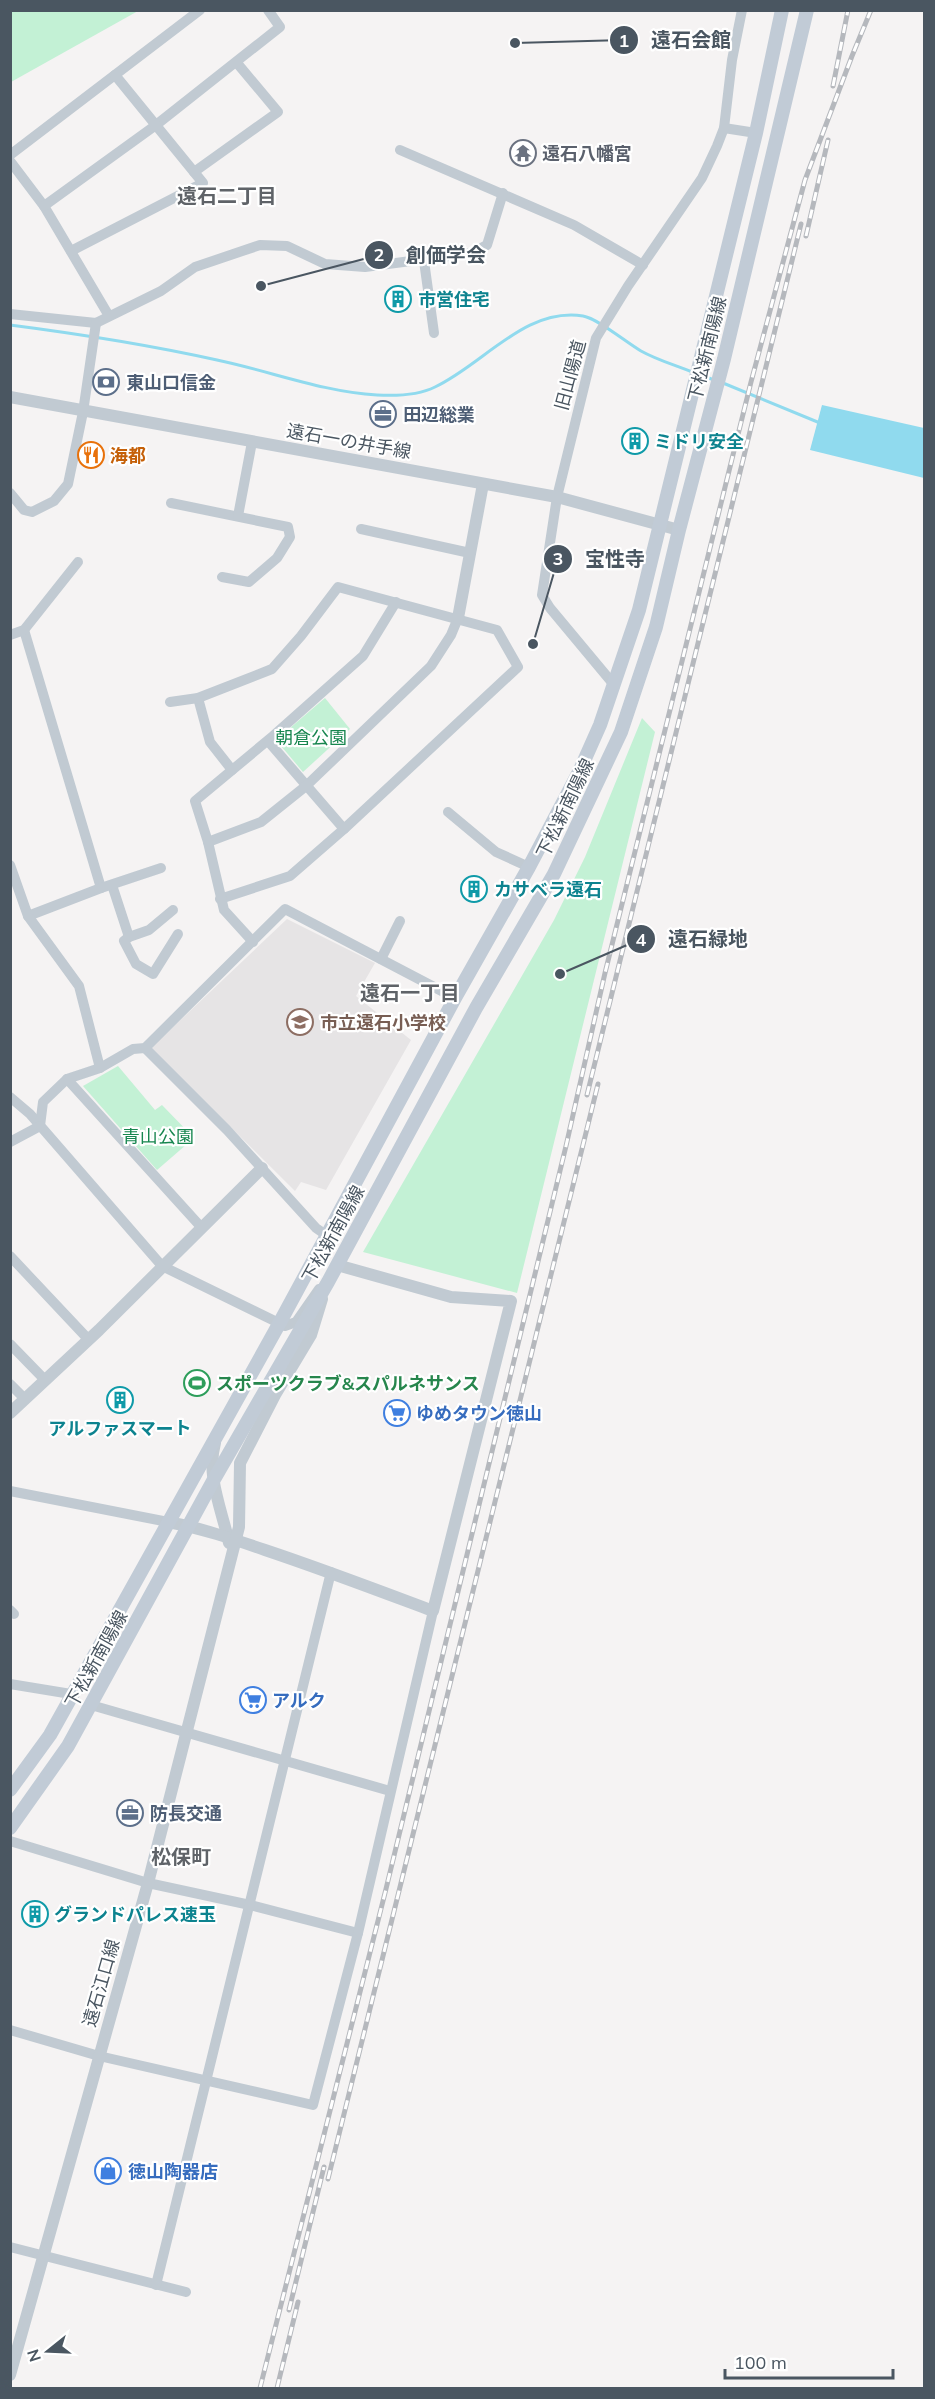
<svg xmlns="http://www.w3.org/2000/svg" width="935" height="2399" font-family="Mulish,'Noto Sans JP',sans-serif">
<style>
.education{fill:#e6e4e5}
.green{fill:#c3f1d5}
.water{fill:#90daee}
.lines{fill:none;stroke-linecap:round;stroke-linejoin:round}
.stream{stroke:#90daee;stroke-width:3}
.minor{stroke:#c1cad2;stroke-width:10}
.tertiary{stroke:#c1cad2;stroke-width:12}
.secondary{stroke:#c1cbd6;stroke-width:14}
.rail-casing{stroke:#b5b8bd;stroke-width:5}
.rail{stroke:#fff;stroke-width:3;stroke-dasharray:9;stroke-linecap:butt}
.labels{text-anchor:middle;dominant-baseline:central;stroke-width:4.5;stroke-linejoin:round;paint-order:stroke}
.worship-label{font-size:18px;font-weight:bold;fill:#5b616d;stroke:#fff;text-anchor:start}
.culture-label{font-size:18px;font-weight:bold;fill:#0d838f;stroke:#fff;text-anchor:start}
.street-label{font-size:18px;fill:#4a5661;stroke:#fff}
.service-label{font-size:18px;font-weight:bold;fill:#4e5e75;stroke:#fff;text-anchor:start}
.food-label{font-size:18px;font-weight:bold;fill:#c56008;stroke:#fff;text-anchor:start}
.park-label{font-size:18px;fill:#17864f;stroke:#fff}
.education-label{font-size:18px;font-weight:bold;fill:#785e54;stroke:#fff;text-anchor:start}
.leisure-label{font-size:18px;font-weight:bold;fill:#27864d;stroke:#fff;text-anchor:start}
.shop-label{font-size:18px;font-weight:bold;fill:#366cbe;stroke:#fff;text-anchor:start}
.neighbourhood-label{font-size:20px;font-weight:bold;fill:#5f6368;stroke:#fff}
.leader{fill:none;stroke:#4a5661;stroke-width:2}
.callout-dot{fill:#4a5661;stroke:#fff;stroke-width:2}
.mark-label{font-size:18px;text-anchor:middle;font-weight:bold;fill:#fff}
.callout-label{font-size:20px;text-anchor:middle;font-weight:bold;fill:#4a5661;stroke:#fff;stroke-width:4.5;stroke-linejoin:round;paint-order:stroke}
</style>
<rect width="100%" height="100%" fill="#f5f3f3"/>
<polygon class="education" points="287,919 375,963 356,996 411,1040 326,1190 301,1182 295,1191 151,1048"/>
<g class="green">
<polygon points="11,10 138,10 138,11 11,82"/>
<polygon points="325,698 350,729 303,772 276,740"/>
<polygon points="642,718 655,732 517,1293 363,1252 554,920 585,857"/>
<polygon points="118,1066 155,1110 162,1105 194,1138 157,1170 83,1086"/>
</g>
<polygon class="water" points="822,405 924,428 924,478 810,450"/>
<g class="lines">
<g class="stream">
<path d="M10,325c70,9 139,20 207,35 53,11 106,32 160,35 18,1 42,0 58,-8 49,-23 90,-80 148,-71 14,2 44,27 58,35 16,9 34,14 51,21"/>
<polyline points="701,375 714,380"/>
<polyline points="723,383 820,423"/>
</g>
<g class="minor">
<polyline points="724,128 756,133"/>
<polyline points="400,150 574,225 643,265"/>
<polyline points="10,155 200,10"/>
<polyline points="10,161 44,206 109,316"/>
<polyline points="194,172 278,112 237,63"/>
<polyline points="44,206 156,125 280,27 268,10"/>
<polyline points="71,251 203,183 115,75"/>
<polyline points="424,261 434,333"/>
<polyline points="10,314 96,323 161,291 195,267 260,245 287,246 325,264 365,267 472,253 487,245 503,193"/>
<polyline points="10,493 24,510 32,512 54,501 68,484 83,412 96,323"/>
<polyline points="171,503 288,527 290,537 277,558 249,582 222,577"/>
<polyline points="238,516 252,442"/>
<polyline points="361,529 470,553"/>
<polyline points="24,630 101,888 28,916"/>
<polyline points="10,635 24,630 78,562"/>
<polyline points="615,686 550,608 542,595 557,497 596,338 628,286 702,178 717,146 724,128 732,60 742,10"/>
<polyline points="198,698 210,742 232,770"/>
<polyline points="170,702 198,698 272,669 301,636 338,587 497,630 518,667 344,829 290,876 220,899"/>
<polyline points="268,741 344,829"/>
<polyline points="448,812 496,852 529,867"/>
<polyline points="208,842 261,822 306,786 431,666 451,635 458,618"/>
<polyline points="10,865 28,916 79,986 100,1068"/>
<polyline points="112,885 129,937"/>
<polyline points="101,888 161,868"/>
<polyline points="173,910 149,930 129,937 124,941 136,964 153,974 178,934"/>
<polyline points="253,942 224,910 208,842 195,801 273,736 363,656 396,602"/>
<polyline points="381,959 400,921"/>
<polyline points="145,1048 227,1130 316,1228 326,1235"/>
<polyline points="67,1079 201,1227"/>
<polyline points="10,1097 30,1114 162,1266 285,1326 296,1322 319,1289"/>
<polyline points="40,1126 43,1102 67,1079 100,1068 133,1049 145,1048 285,909 455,998"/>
<polyline points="10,1142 40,1126"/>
<polyline points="10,1256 89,1340"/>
<polyline points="10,1344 45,1380"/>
<polyline points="10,1384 25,1399"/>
<polyline points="10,1491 168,1522"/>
<polyline points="10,1610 14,1614"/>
<polyline points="10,1684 71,1694"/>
<polyline points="91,1705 390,1791"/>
<polyline points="10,1841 148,1883 250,1905 358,1933"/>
<polyline points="10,2030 99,2056 313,2105 358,1933 433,1611"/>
<polyline points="10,2247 186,2292"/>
<polyline points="156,2285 331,1572"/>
</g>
<g class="tertiary">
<polyline points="10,397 557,497 679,530"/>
<polyline points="458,618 483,484"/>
<polyline points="10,1413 99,1330 262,1168"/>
<path d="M215,1443c-9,33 7,67 14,100"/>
<path d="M168,1522c33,6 65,17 97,28 57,19 112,40 168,61l78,-310 -60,-4 -114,-32"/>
<polyline points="10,2375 148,1883 239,1527 240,1463 275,1395 311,1335 322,1299"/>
</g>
<g class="secondary">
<polyline points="10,1790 50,1735 279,1324 455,998 529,867 580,770 600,725 639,610 756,133 782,10"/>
<polyline points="10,1828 68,1746 213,1481 328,1282 476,1008 554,874 621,732 656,627 679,530 724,359 807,10"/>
</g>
<defs>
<g id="rail">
<polyline points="833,86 848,10"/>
<polyline points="806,236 828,140"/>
<polyline points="587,1095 801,224"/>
<polyline points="328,2179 598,1084"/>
<polyline points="289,2310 324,2167"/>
<polyline points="260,2388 385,1893 566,1146 605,973 751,382 805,180 852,56 871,10"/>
<polyline points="277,2388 298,2302"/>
</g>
</defs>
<use href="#rail" class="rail-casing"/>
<use href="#rail" class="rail"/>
</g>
<defs>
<symbol id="temple-ring" viewBox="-11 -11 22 22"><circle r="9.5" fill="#fff" stroke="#6b7280" stroke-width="1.5"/><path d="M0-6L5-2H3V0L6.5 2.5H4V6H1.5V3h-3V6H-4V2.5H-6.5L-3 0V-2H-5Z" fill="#6b7280"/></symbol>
<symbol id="building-ring" viewBox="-11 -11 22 22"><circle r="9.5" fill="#fff" stroke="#0f9aa8" stroke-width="1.5"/><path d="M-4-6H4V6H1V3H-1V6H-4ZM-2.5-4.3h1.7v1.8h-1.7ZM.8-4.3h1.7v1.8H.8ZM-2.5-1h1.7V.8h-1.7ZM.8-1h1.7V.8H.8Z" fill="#0f9aa8"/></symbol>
<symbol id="bank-ring" viewBox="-11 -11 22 22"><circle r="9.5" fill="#fff" stroke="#5c6f8a" stroke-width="1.5"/><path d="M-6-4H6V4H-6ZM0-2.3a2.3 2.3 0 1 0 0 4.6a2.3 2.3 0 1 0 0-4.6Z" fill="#5c6f8a"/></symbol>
<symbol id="office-ring" viewBox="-11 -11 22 22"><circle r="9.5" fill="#fff" stroke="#5c6f8a" stroke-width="1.5"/><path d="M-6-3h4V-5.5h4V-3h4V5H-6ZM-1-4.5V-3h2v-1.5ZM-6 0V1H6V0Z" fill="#5c6f8a"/></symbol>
<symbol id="restaurant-ring" viewBox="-11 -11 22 22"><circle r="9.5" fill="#fff" stroke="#e8710a" stroke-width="1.5"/><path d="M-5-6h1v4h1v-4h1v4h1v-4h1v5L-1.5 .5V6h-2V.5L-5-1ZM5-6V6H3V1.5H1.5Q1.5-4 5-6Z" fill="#e8710a"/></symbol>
<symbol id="school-ring" viewBox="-11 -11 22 22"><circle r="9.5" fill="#fff" stroke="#8d6e63" stroke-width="1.5"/><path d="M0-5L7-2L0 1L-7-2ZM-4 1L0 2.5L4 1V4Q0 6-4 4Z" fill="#8d6e63"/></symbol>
<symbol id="stadium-ring" viewBox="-11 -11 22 22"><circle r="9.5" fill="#fff" stroke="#2e9e5b" stroke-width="1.5"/><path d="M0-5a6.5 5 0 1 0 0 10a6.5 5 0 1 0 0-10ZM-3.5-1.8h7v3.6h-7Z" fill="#2e9e5b"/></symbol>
<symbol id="supermarket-ring" viewBox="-11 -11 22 22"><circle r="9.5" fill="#fff" stroke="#3f7fe0" stroke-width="1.5"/><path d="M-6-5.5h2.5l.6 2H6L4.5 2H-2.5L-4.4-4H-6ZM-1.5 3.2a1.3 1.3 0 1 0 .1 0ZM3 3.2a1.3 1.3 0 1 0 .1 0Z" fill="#3f7fe0"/></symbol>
<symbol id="shop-ring" viewBox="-11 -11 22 22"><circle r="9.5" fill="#fff" stroke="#3f7fe0" stroke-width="1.5"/><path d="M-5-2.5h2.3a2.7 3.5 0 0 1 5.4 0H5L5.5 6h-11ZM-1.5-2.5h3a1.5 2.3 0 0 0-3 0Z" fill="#3f7fe0"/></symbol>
</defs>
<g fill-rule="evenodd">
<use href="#temple-ring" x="508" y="138" width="30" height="30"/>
<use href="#building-ring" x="383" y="284" width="30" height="30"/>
<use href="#bank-ring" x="91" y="367" width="30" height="30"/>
<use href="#office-ring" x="368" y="399" width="30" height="30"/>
<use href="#building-ring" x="620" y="426" width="30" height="30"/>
<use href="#restaurant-ring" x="76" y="440" width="30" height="30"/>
<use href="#building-ring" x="459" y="874" width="30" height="30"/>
<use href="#school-ring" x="285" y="1007" width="30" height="30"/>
<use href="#stadium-ring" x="182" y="1368" width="30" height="30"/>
<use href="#building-ring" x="105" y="1385" width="30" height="30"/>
<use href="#supermarket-ring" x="382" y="1398" width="30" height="30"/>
<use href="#supermarket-ring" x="238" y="1685" width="30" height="30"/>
<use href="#office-ring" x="115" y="1798" width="30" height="30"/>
<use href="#building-ring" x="20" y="1899" width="30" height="30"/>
<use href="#shop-ring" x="93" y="2156" width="30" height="30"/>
</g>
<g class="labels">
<g class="worship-label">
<text x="542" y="153">遠石八幡宮</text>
</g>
<g class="culture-label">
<text x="418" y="299">市営住宅</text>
<text x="654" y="441">ミドリ安全</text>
<text x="494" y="889">カサベラ遠石</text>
<text x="120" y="1428" text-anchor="middle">アルファスマート</text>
<text x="54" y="1914">グランドパレス速玉</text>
</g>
<g class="street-label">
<text transform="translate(707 349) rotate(-76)">下松新南陽線</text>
<text transform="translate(570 375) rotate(-75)">旧山陽道</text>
<text transform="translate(349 441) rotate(10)">遠石一の井手線</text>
<text transform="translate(565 808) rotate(-64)">下松新南陽線</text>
<text transform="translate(333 1234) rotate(-61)">下松新南陽線</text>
<text transform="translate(96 1659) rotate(-61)">下松新南陽線</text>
<text transform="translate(101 1983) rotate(-74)">遠石江口線</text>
</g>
<g class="service-label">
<text x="126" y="382">東山口信金</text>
<text x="403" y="414">田辺総業</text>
<text x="150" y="1813">防長交通</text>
</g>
<g class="food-label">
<text x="110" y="455">海都</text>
</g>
<g class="park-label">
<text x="311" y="737">朝倉公園</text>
<text x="158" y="1136">青山公園</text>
</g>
<g class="education-label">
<text x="320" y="1022">市立遠石小学校</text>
</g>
<g class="leisure-label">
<text x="216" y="1383">スポーツクラブ&amp;スパルネサンス</text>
</g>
<g class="shop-label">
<text x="416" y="1413">ゆめタウン徳山</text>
<text x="272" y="1700">アルク</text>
<text x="128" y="2171">徳山陶器店</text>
</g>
<g class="neighbourhood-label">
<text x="227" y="195">遠石二丁目</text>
<text x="410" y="992">遠石一丁目</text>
<text x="181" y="1856">松保町</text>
</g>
</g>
<path class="leader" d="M515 43L624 40M261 286L379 255M533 644L558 559M560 974L641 939"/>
<g class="callout-dot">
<circle cx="515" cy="43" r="6"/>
<circle cx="261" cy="286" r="6"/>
<circle cx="533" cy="644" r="6"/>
<circle cx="560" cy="974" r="6"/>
<circle cx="624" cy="40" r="15"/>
<circle cx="379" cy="255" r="15"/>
<circle cx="558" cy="559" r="15"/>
<circle cx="641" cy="939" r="15"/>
</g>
<g class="mark-label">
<text x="624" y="47">1</text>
<text x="379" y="261">2</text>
<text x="558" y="565">3</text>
<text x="641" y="946">4</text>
</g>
<g class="callout-label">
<text x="691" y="47">遠石会館</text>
<text x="446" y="262">創価学会</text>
<text x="615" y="566">宝性寺</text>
<text x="708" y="946">遠石緑地</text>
</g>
<rect width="935" height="2399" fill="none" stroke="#4a5661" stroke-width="24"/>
<g transform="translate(48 2351) rotate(252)" stroke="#ffffff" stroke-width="4.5" paint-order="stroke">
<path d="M0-4.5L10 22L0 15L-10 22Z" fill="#4a5661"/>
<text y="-9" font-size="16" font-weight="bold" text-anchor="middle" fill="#4a5661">N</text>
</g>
<path d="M725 2369v9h168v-9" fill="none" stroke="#4a5661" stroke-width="3"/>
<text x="734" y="2369" font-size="18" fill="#4a5661" stroke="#ffffff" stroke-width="4.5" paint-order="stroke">100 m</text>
</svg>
